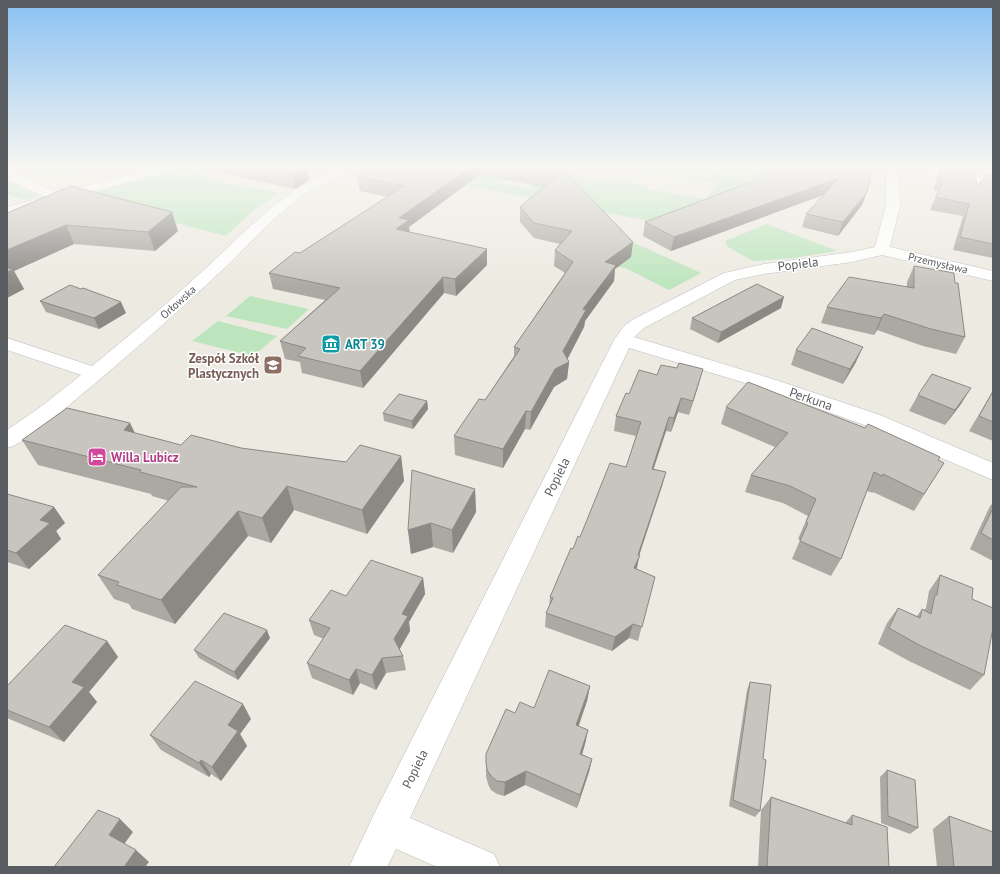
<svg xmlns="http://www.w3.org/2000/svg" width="1000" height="874" viewBox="0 0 1000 874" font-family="'PT Sans',sans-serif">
<rect width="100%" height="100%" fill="#edeae1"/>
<g fill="#bce5bd">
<polygon points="22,166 116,166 48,175"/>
<polygon points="182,166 188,166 215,181 279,193 256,208 226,236 72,196"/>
<polygon points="500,166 518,168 500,183 528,188 548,171 618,183 620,181 648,186 646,189 707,199 716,184 635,168 630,170 634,166 684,166 716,171 720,166 767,166 765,172 742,191 655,222 448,182"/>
<polygon points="7,180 39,196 24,200 7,194"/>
<polygon points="767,224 837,251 794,258 753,261 728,247 725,241"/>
<polygon points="610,232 701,273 669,290 627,269 570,251"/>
<polygon points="250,296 309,309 287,329 226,316"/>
<polygon points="218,321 277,336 253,356 192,341"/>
</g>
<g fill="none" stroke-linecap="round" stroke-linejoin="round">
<g stroke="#b6b9be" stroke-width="1">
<g id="minor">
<polygon points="159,166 179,166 177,169 7,215 7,207 45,197 7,179 7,170 59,193"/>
<path d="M340,166H356L354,169C335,177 315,186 298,199C269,221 244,250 217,275C172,317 127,357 80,396C63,410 27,443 7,448V430L39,408L81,375L7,350V338L92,366C132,334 170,301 207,267C251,226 283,190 340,166Z"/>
<polygon points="886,166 898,166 900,205 890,247 993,271 993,281 882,255 852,262 764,274 735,280 644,328 634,337 776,380 880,415 993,463 993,480 864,425 762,388 629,348 410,818 494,854 500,867 437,867 396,849 387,867 349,867 374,814 614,340 624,326 632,320 724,273 764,264 852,252 875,247 886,205"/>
<polygon points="901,166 928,166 993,180 993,188 907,170 903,169"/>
</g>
</g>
<use href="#minor" fill="#fff" fill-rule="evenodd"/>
</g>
<g fill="#aca9a3">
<polygon points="196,166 306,166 309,180 295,189 196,167"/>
<polygon points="375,166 560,166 633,242 631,257 615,269 614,281 585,321 584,327 567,359 569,362 567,379 554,387 530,430 525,429 503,468 455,455 454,436 485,400 514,356 514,347 565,273 554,266 555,250 560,244 534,238 520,222 520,207 543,187 479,175 409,227 410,232 487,249 487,265 456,296 444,293 363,388 302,373 300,362 285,359 280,341 325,300 273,289 269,273 388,197 360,191 357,176"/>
<polygon points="789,166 873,166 867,192 862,205 838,236 802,227 806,214 823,195 671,251 643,236 645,222 787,175"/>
<polygon points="941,166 970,166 968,171 977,186 990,176 993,169 993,258 953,250 963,216 930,210 938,191 934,190 937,178 942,167 941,167"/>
<polygon points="7,213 178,231 155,251 74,244 14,271 24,289 7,298"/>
<polygon points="914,266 965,337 956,354 923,346 877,330 874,335 821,323 827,307 907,287 907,282"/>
<polygon points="40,301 126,313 99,329 46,312"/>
<polygon points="781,308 718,343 690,329 692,318"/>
<polygon points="796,350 856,362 843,384 791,365"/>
<polygon points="657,375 699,383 689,415 678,412 671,432 666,431 653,469 666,472 662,486 639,555 637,569 655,577 638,641 629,638 612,651 545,627 546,613 549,606 550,597 573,549 580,537 626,467 636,436 614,431 616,416 629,394"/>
<polygon points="993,391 993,441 969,431"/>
<polygon points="918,395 961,404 945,425 909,411"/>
<polygon points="427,401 428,409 413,429 384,421 383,413"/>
<polygon points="726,407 938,460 944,463 914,511 873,492 873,493 867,491 841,559 831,576 792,559 800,540 798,539 808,516 783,503 745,492 751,475 775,447 721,424"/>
<polygon points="130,423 135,433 181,445 241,448 346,462 401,456 404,481 367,534 294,510 271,543 248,536 175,624 132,609 129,604 114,599 98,575 169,501 152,496 151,494 38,465 22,440"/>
<polygon points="475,489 476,512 453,553 433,547 411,554 408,530"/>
<polygon points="7,494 54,507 65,523 56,531 61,539 29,569 7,562"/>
<polygon points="993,503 993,561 970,549 990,506"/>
<polygon points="940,575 972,599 984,675 970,690 909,661 878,644 887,623 898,608 917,616 922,609 924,610 926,608 929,591"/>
<polygon points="423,578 425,594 409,622 410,631 399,649 403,656 406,670 386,673 376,690 360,683 353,695 312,678 307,663 324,639 314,635 309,620 346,596"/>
<polygon points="270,638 238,680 199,658 194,650"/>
<polygon points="107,641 118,657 89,692 97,702 64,742 7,718 7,686"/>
<polygon points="750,682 760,811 755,817 729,806 747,690"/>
<polygon points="590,686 587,701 578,726 588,730 585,744 582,754 592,759 589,772 577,808 525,785 504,796 497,794 491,790 488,784 486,776 486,762 515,713 534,708"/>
<polygon points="251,719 240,734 247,746 221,781 211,774 209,777 161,750 150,735"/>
<polygon points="887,770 918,828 910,834 881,823 880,777"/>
<polygon points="771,797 845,823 852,815 889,867 758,867 761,810"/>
<polygon points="949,816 993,867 937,867 933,829"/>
</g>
<g fill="#8c8985">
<polygon points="305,166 306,166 309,180 295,189 292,173"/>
<polygon points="472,166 479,166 479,175 409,227 410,236 396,229 399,218"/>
<polygon points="839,178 834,191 671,251 674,237"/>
<polygon points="867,192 862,205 838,236 843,222"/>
<polygon points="172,212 178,231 155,251 148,232"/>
<polygon points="66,225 74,244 14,271 24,289 7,298 7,250"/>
<polygon points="633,242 631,257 615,269 614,281 585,321 584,327 565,364 569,362 567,379 554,387 530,430 531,412 563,351 605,262"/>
<polygon points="487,249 487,265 456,296 455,279"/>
<polygon points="443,277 444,293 363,388 360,371"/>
<polygon points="784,297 781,308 718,343 721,332"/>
<polygon points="121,302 126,313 99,329 94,318"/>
<polygon points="884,314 877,330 874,335 881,318"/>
<polygon points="863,347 856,362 843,384 850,369"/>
<polygon points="703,369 699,383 689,415 693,401"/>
<polygon points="971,388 961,404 945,425 955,410"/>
<polygon points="681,398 678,412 671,432 674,418"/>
<polygon points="427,401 428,409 413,429 412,421"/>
<polygon points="526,411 525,429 503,468 503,449"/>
<polygon points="669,417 666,431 649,483 652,469"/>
<polygon points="130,423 142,448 124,430"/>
<polygon points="401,456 404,481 367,534 362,510"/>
<polygon points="666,472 662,486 638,559 640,555 636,570 634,568 638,555"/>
<polygon points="287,486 294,510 271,543 262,518"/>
<polygon points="475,489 476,512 453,553 452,530"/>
<polygon points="54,507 65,523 56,531 61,539 29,569 16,553 40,520"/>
<polygon points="238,511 248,536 175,624 161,600"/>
<polygon points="431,523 433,547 411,554 408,530"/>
<polygon points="423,578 425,594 409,622 410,631 397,654 394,639 402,614"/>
<polygon points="633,624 629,638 612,651 615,637"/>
<polygon points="267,630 270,638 238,680 234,672"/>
<polygon points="107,641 118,657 89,692 97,702 64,742 49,727 72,682"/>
<polygon points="382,658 386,673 376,690 372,675"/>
<polygon points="356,669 360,683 353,695 349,680"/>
<polygon points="590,686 587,701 574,740 576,725"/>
<polygon points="243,704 251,719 240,734 247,746 221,781 212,767 228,725"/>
<polygon points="588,730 585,744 578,768 580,754"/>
<polygon points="592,759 589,772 577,808 580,795"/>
<polygon points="201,760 211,774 209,777 199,763"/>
<polygon points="526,771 525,785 504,796 505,782"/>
<polygon points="120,819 133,832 122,847 109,835"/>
<polygon points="136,850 149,862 145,867 124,867"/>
</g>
<g fill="#c8c4be" stroke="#8c8985">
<polygon points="257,166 305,166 292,173"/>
<polygon points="375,166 472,166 399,218 409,220 396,229 487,249 455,279 443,277 360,371 298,356 306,348 280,341 340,288 269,273 295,252 300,253 404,186 357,176"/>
<polygon points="503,166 560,166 633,242 605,262 616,265 583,309 586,310 563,351 569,362 555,369 531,412 526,411 503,449 454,436 479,399 485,400 520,349 514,347 573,262 555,250 572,231 534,223 520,207 557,176"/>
<polygon points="790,166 873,166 871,175 867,192 843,222 806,214 839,178 674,237 645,222 751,182 766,170 788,175"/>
<polygon points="942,166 975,173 977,186 987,175 993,176 993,244 960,237 969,204 936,197 944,179 939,178"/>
<polygon points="71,186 172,212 148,232 66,225 7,250 7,213"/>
<polygon points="914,266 954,273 955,283 958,283 965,337 931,329 884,314 881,318 827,307 849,277 914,288"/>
<polygon points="7,268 13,269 7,272"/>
<polygon points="757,284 784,297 721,332 692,318"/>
<polygon points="70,285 81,289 83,288 121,302 94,318 40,301"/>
<polygon points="812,328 863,347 850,369 796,350"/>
<polygon points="679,363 703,369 693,401 681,398 674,418 669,417 652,469 666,472 638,555 640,555 634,568 655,577 642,627 633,624 615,637 546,613 553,598 550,597 571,548 573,549 578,536 580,537 610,463 626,467 641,422 616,416 626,393 629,394 639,370 657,375 661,365 677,368"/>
<polygon points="932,374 971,388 955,410 918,395"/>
<polygon points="748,382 865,428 868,424 940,457 938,460 944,463 924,494 883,474 882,476 874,472 841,559 800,541 808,523 806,522 816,499 790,486 751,475 788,433 726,407"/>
<polygon points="993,391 993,422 979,416"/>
<polygon points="399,394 427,401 412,421 383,413"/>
<polygon points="67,408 130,423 124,430 181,445 191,435 241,448 346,462 360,445 401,456 362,510 287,486 262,518 238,511 161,600 117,585 119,582 98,575 181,487 197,487 140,472 141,470 22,440"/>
<polygon points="412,470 475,489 452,530 431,523 408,530"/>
<polygon points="7,494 54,507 40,520 50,523 16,553 7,550"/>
<polygon points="993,508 993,540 981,533"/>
<polygon points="371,560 423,578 402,614 408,616 394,639 403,656 382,658 372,675 356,669 349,680 307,663 330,628 309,620 331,590 346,596"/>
<polygon points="940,575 973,588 972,599 993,608 993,628 984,675 921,646 889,628 898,608 920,618 922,609 931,614 935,595 937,595"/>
<polygon points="224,613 267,630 234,672 194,650"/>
<polygon points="65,625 107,641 72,682 84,687 49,727 7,710 7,686"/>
<polygon points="549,670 590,686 576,725 588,730 580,754 592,759 580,795 526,771 505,782 497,781 491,776 487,770 486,762 486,754 506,709 515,713 520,702 534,708"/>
<polygon points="195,681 243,704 228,725 238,731 212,767 201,760 199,763 150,735"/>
<polygon points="750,682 771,685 763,759 766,760 760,811 733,800"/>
<polygon points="887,770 915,780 918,828 888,816"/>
<polygon points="771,797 852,825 852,815 887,827 889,867 767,867"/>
<polygon points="98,810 120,819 109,835 136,850 124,867 54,867"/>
<polygon points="949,816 993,832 993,867 954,867"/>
</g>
<linearGradient id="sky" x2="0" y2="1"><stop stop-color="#8ac1f1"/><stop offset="0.58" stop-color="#f7f6f2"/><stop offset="1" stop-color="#f7f6f2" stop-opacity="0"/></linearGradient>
<rect width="1000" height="288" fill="url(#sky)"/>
<defs>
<g id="museum-square" transform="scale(1)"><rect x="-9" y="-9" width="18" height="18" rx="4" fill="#0f9aa8" stroke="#fff"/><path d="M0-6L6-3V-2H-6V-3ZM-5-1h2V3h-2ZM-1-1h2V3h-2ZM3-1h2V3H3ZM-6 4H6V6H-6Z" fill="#fff"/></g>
<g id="school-square" transform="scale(1)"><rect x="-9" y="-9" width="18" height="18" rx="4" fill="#8d6e63" stroke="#fff"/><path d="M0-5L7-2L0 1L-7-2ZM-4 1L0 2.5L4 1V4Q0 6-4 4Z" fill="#fff"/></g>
<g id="hotel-square" transform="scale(1)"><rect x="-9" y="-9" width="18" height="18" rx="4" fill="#d1479c" stroke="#fff"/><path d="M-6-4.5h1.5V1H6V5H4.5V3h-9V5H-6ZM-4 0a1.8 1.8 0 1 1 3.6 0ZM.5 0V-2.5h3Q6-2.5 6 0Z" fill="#fff"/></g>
</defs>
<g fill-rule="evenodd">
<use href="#museum-square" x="331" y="344"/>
<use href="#school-square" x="273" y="365"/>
<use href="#hotel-square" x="97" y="457"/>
</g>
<g text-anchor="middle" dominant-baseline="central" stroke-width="3" stroke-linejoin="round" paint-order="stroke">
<g font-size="11" fill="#595d62" stroke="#fff">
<text transform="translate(938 263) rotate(13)">Przemysława</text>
<text transform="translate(178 302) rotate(-42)">Orłowska</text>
</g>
<g font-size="13" fill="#595d62" stroke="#fff">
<text transform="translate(798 264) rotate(-7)">Popiela</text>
<text transform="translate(811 399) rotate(19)">Perkuna</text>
<text transform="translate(557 477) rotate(-64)">Popiela</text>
<text transform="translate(415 769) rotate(-64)">Popiela</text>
</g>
<g font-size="13" font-weight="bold" fill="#0d838f" stroke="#fff" text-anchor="start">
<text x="345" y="344">ART 39</text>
</g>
<g font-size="13" font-weight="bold" fill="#785e54" stroke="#fff" text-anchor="end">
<text x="259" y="358">Zespół Szkół<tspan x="259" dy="15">Plastycznych</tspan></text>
</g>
<g font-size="13" font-weight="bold" fill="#b23c85" stroke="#fff" text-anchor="start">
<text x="111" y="457">Willa Lubicz</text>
</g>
</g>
<rect width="1000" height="874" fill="none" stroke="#595d62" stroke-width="16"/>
</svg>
